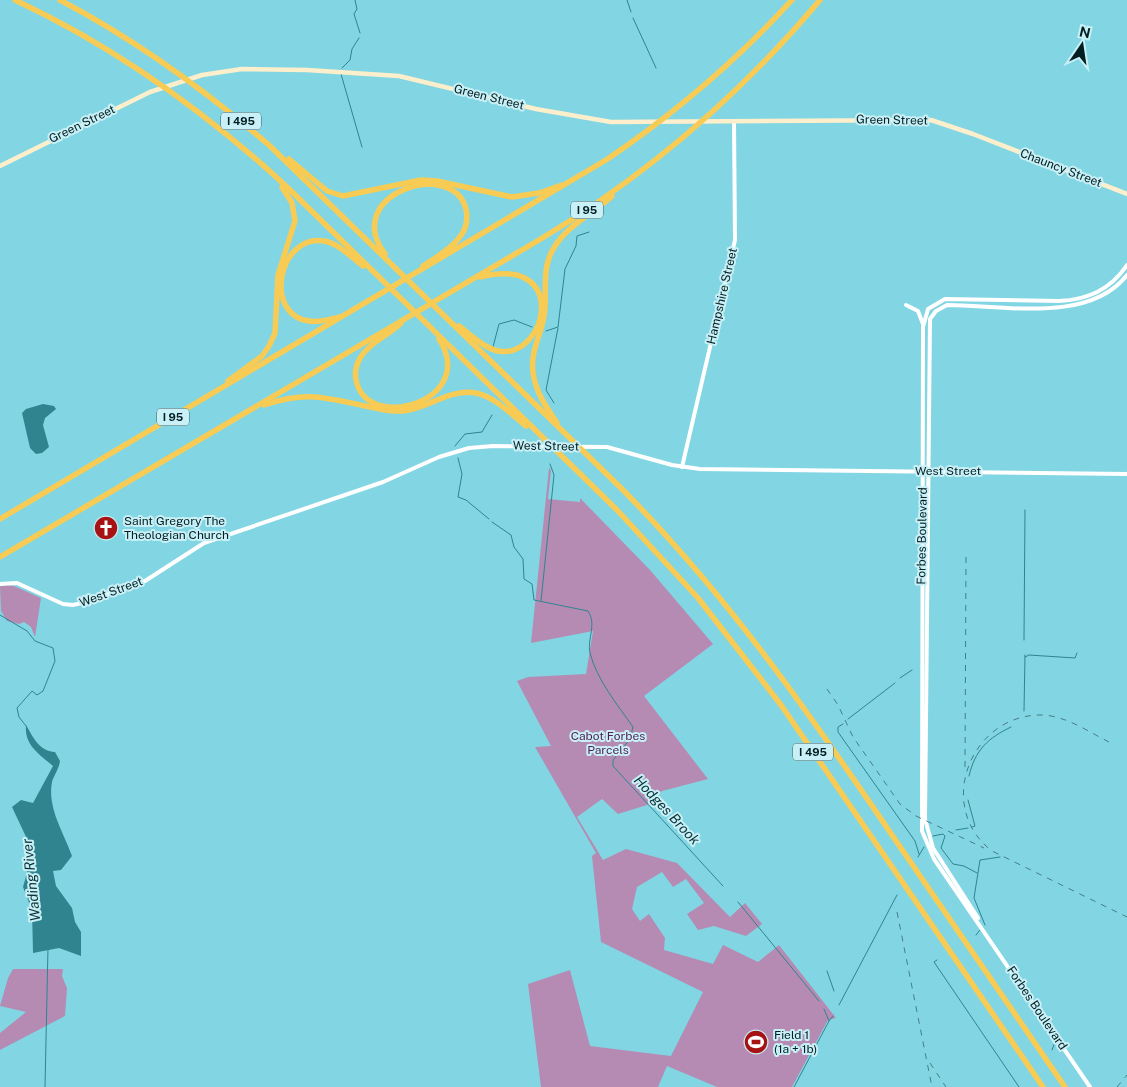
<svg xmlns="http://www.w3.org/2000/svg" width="1127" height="1087" viewBox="0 0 1127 1087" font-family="'Public Sans',sans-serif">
<rect width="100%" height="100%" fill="#82d6e3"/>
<g fill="#b58bb3">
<polygon points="549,468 551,470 548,499 580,502 580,498 650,570 713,644 644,696 708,779 662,791 647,805 618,814 602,799 577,817 603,860 626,849 677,863 730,917 745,903 762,924 746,936 714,926 698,930 687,914 704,903 686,879 673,887 662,872 637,887 632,909 640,921 649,914 665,938 664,950 713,964 723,945 758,962 779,945 836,1018 828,1020 792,1087 717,1087 667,1066 658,1087 541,1087 528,984 570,970 590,1046 671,1056 703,992 601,942 592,856 596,853 535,747 551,746 517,681 528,677 586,674 593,631 531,643"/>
<polygon points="7,585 14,586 41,598 35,637 31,627 24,622 19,624 7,621 1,611 0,586"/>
<polygon points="13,969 63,969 62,976 67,988 65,1016 0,1050 0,1033 26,1012 0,1006 8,978"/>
</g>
<g fill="#308490">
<polygon points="43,404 54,406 56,409 45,418 43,425 49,447 42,453 36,454 30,448 22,413 26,409"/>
<path d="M26,725C33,737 39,751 55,752L60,761C59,769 54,775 52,782C47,808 64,833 72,856L61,870L53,871L56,886L72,908L75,922L81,932V956L59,948L33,953L32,910L23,887L27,873V839L12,807L21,800L33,803L53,766C39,754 24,745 26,725Z"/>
</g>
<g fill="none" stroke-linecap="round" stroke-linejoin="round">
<g stroke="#308490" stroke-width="1">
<polyline points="355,0 357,9 354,14 360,33"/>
<polyline points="627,0 631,12"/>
<polyline points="633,18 656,68"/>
<polyline points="342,68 350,60 352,49 359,38"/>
<polyline points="341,74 362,147"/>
<polyline points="546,331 558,327 565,269 576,246 577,236 589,232"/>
<polyline points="493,347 499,324 514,320 532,327"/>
<polyline points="554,403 546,390 558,328"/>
<polyline points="455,446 465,434 482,432 492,415"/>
<polyline points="458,458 462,474 458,497 466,500 489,519"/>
<path d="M492,522L511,535L514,547L523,559L524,579L532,584L534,600L588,611C597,625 587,638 590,653C597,680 617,704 633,727L630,739L613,760V766L723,886"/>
<polyline points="541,601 554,475 550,464"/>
<polyline points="0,615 27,631 35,641 53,648 55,661 43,691 37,695 32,691 17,708 19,717 26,726"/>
<polyline points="1024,640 1025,510"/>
<polyline points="1025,657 1029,655 1075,658 1077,653"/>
<polyline points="900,678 912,670"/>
<polyline points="1024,711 1025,655"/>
<polyline points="848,719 895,683"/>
<polyline points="843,724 838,727 838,732 915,841 919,854"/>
<path d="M969,776C975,750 988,738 1011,727"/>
<polyline points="968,800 975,826 972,827"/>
<polyline points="956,830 968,828"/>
<polyline points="933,836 943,834 945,836 941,848 953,864 964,866 977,873"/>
<polyline points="918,857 924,847"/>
<polyline points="738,902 819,1001"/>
<polyline points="985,925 974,898 980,860 1000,857"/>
<polyline points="976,935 980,930"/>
<polyline points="937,960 934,962 1019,1087"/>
<polyline points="827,971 834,991"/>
<polyline points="839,1005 897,895"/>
<polyline points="829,1021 833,1016"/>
<polyline points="1052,1050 1055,1042"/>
<polyline points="45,1087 48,948"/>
<polyline points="794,1087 829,1021 824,1009"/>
</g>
<g stroke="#fff" stroke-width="4">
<polyline points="906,305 918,311 923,324"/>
<polyline points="682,467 735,240 734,122"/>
<polyline points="0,584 17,583 63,604 73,605 86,602 145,581 204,543 383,482 439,457 469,448 493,446 607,447 672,465 700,469 1127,474"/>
<path d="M978,918L933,848L925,819L930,319L936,311L947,305C1003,305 1089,324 1127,275"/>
<path d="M1090,1087L934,859L922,831L923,327L928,309L945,299L1059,301C1087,300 1111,289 1127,265"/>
</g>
<polyline stroke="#fdefcc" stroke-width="4.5" points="0,166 150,92 202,75 242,69 307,70 399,76 536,109 611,122 931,120 973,134 1127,194"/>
<g stroke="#f8cb54" stroke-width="5.5">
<path d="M15,0C115,47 206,112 287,187L617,510L698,598L781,705L1043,1087"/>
<path d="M60,0C136,40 205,90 270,146L621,488C728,596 809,713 894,838C951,921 1008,1004 1065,1087"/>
<polyline points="289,159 327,191 343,196 421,180 437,181 512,197 539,193 562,185"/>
<path d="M385,254C340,195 452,157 466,209C468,219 466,230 459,238C450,250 435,258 423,266"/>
<path d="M340,317C330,319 320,323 309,321C263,315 278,234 324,241C338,243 351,257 363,266"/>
<path d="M401,323C389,335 369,343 360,358C356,365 354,375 357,384C372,432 478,400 439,339"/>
<path d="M459,326C471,335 484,348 498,351C547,360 571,254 480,277"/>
<polyline points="228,381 262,356 269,346 275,333 278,275 295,221 292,203 282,187"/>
<path d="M264,405C306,391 323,397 365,406C377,408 390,412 402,411C428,409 449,388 476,393C495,397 511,414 526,426"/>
<path d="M557,423C546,407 535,391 533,372C530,352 541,335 544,316C548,292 540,268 555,246C568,225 594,213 612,196"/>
<path d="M0,519L606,160C674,114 736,61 792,0"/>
<path d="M0,557L539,240C646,176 740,95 820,0"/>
</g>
<g stroke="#457e87" stroke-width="1" stroke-dasharray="6 6" stroke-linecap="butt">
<polyline points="827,689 838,705 853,737 900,804 916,816 984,848"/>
<path d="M1109,742C1089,732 1066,716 1043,715C971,713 934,807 992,851L1127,917"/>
<polyline points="965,767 966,556"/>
<polyline points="897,912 932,1087"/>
<polyline points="930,1063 946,1087"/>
<polyline points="1117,1087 1127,1075"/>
</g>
</g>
<defs>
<g id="church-disc" transform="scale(1.25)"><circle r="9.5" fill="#a71314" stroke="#c8f0f6"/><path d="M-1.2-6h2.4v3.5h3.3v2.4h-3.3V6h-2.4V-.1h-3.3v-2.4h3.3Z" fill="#fff"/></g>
<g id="stadium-disc" transform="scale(1.25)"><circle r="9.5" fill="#a71314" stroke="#c8f0f6"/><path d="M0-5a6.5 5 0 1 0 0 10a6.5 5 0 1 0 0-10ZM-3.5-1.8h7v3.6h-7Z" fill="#fff"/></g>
</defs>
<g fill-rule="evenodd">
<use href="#church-disc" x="106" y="528"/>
<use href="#stadium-disc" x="756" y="1042"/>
</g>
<g text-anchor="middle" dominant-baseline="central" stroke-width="4" stroke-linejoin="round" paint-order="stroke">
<g fill="#c8f0f6" stroke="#3e5d62" stroke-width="1">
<rect x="221" y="112.5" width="40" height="17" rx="4"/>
<rect x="571" y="201.5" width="32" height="17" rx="4"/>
<rect x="157" y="408.5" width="32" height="17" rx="4"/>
<rect x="793" y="743.5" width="40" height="17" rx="4"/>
</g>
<g font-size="11" font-weight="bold" fill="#031e22">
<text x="241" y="121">I 495</text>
<text x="587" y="210">I 95</text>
<text x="173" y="417">I 95</text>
<text x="813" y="752">I 495</text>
</g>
<g font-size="12" fill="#031e22" stroke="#c8f0f6">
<text transform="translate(489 97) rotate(14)">Green Street</text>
<text transform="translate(892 120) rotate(1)">Green Street</text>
<text transform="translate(82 124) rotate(-26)">Green Street</text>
<text transform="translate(1061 168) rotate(21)">Chauncy Street</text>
<text transform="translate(722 296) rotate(-77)">Hampshire Street</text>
<text transform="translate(546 446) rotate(1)">West Street</text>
<text x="948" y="471">West Street</text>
<text transform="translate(922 536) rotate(-89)">Forbes Boulevard</text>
<text transform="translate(111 592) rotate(-20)">West Street</text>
<text transform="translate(1037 1008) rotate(56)">Forbes Boulevard</text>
</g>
<g font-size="12" fill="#031e22" stroke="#c8f0f6" text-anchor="start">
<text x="124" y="521">Saint Gregory The<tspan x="124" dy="14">Theologian Church</tspan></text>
<text x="774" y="1035">Field 1<tspan x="774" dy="14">(1a + 1b)</tspan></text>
</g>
<g font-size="12" fill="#531c53" stroke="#c8f0f6">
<text x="608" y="736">Cabot Forbes<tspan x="608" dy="14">Parcels</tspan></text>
</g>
<g font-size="14" font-style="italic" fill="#093237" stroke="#c8f0f6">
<text transform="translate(667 810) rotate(47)">Hodges Brook</text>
<text transform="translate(31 880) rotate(-96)">Wading River</text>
</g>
</g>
<g transform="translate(1082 45) rotate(13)" stroke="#c8f0f6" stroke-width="4" paint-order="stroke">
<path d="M0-4L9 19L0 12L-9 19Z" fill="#031e22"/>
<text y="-8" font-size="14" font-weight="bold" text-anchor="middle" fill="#031e22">N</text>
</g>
</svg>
